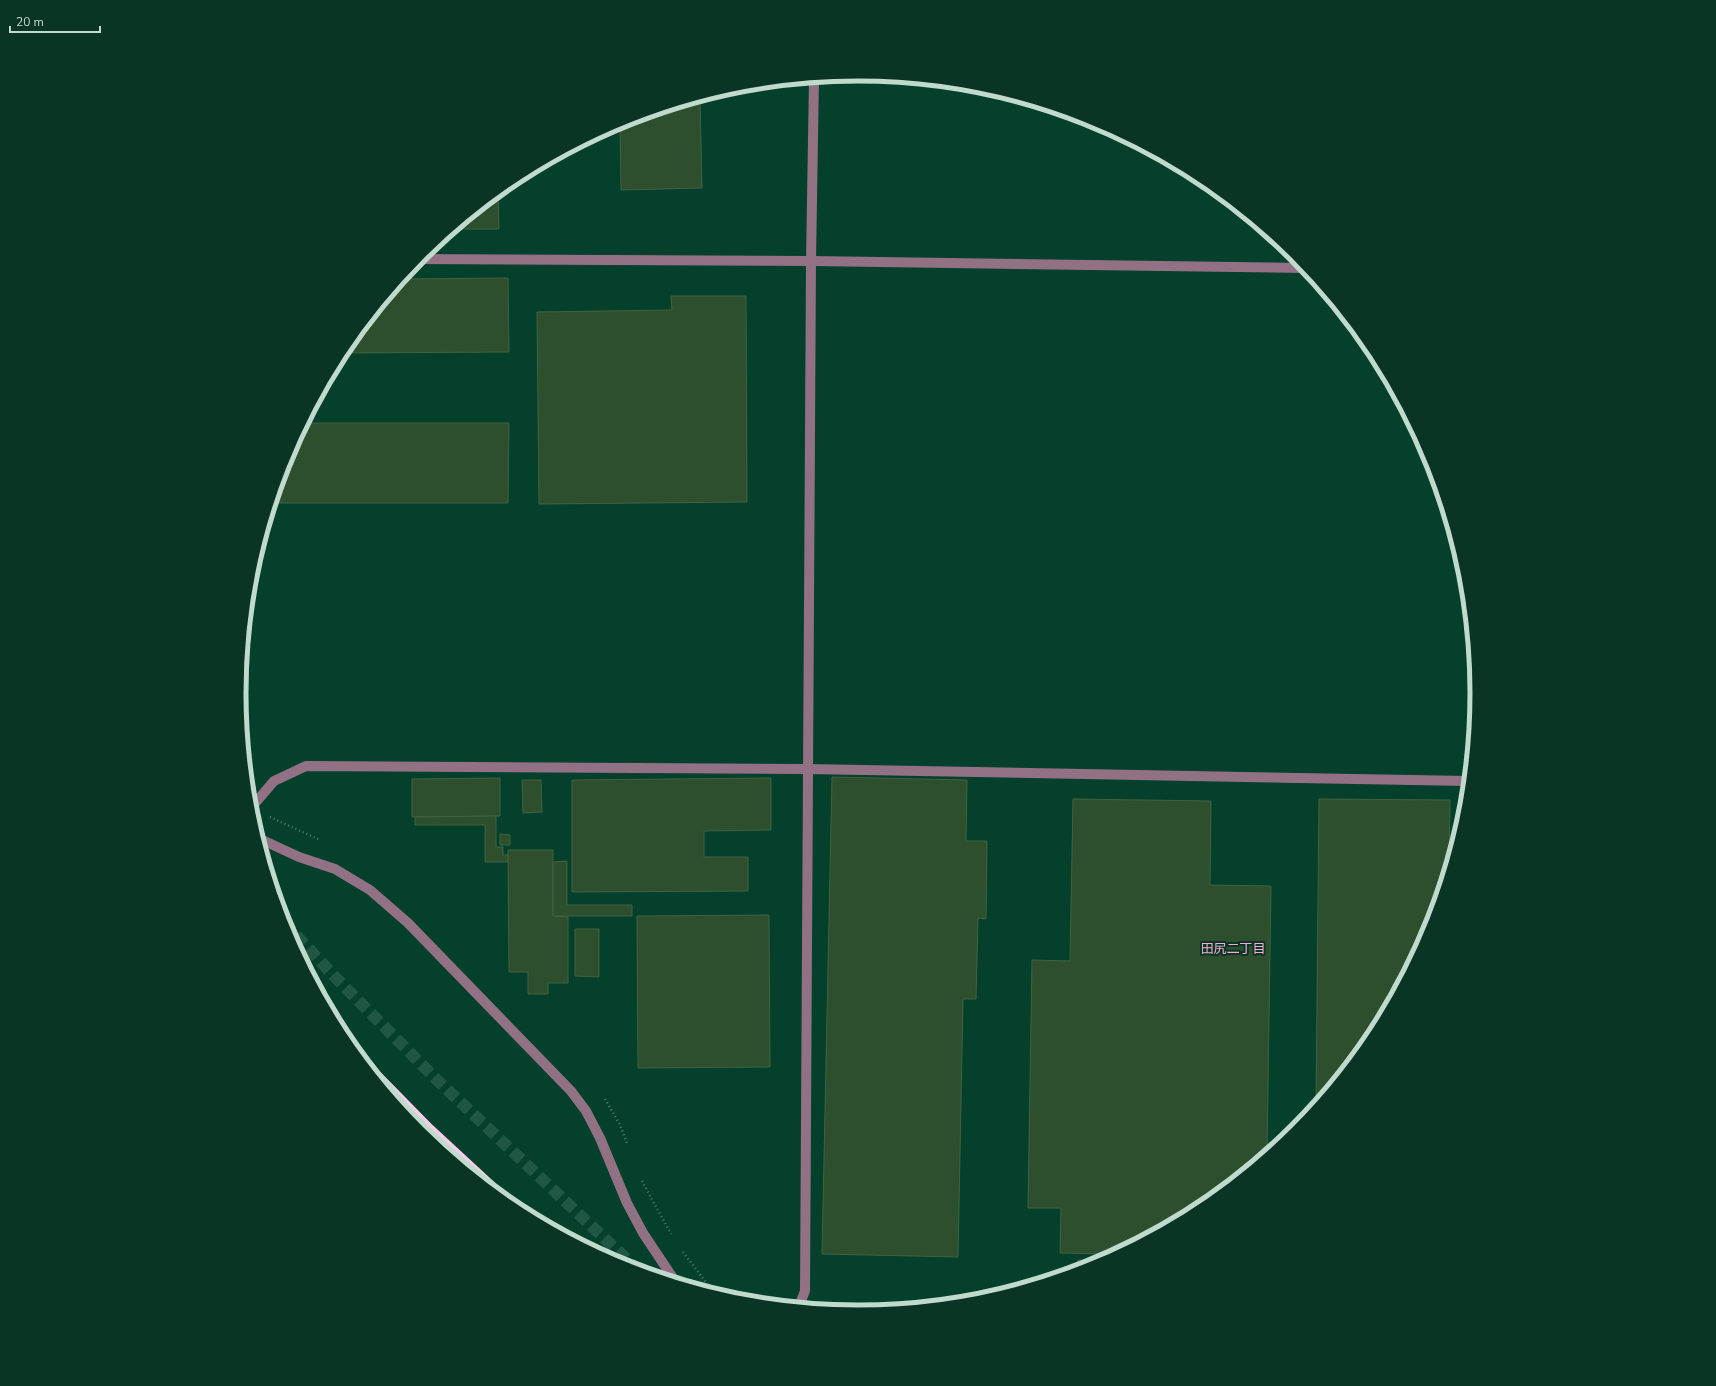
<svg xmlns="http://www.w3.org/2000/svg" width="1716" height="1386" viewBox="0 0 1716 1386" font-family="'Nunito Sans','Noto Sans JP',sans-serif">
<rect width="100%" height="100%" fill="#04402c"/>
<g fill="#2e4f2d" stroke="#416340">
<polygon points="700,97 702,188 621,190 620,122"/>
<polygon points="498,191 499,229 456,229 456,226"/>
<polygon points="508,278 509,352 341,353 401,279"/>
<polygon points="671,296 746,296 747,502 539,504 537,312 672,310"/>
<polygon points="304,423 509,423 508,503 272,503 286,456"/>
<polygon points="832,777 967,780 966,841 987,841 986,919 978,918 976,999 963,999 958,1257 822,1254"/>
<polygon points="500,778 500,816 412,817 412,779"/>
<polygon points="771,778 771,830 704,831 704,857 748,857 748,891 572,892 572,780"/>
<polygon points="522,780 541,780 542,812 523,813"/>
<polygon points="1073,799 1211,801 1210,885 1271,886 1267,1154 1202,1208 1115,1254 1060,1253 1061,1208 1028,1208 1032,960 1070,961"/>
<polygon points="1319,799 1450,800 1449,867 1430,930 1373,1037 1316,1106"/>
<polygon points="496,816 496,847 503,847 503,855 509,855 508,862 485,862 485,825 415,825 415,817"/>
<polygon points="500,834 510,835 510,845 500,845"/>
<polygon points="508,850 553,850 553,916 568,917 568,983 548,983 548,994 528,994 528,972 509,972"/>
<polygon points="567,861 567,905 632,905 632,916 553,916 553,862"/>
<polygon points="769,915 770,1067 638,1068 637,916"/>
<polygon points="575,929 599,929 599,977 575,976"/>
<polygon points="1078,1260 1104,1260 1078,1270"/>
<polygon points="1036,1279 1049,1279 1036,1283"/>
</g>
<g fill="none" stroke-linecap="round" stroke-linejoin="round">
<polyline stroke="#205744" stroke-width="12" stroke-dasharray="12 6" stroke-linecap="butt" points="284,922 334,976 436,1079 638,1270"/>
<g stroke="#4f7e6c" stroke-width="2.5" stroke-dasharray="1 3" stroke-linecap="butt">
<polyline points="270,817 320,840"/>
<polyline points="605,1099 620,1125 627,1143"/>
<polyline points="642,1181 671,1234"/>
<polyline points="683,1252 714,1293"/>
</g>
<g stroke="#917183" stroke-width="10">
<polyline points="417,259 811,261 1306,268"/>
<polyline points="250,809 274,781 306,766 807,769 1468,781"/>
<polyline points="258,838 299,857 335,869 370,890 408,923 571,1091 586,1111 600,1138 627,1203 643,1233 675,1281"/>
<polyline points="799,1306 805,1291 811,261 814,78"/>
</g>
<polyline stroke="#fccde7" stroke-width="12" points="371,1071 428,1129 507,1202"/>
</g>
<g text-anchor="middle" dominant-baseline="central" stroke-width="4" stroke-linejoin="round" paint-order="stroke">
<g font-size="13" fill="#f5acd6" stroke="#0a3424">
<text x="1233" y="949">田尻二丁目</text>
</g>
</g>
<path d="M0 0H1716V1386H0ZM246 693a612 612 0 1 1 1224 0a612 612 0 1 1-1224 0Z" fill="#0a3424" fill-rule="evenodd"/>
<path fill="none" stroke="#c0dbcd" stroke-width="5" d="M246 693a612 612 0 1 1 1224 0a612 612 0 1 1-1224 0Z"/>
<path d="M10 26v6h90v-6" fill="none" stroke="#c0dbcd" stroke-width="2"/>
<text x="16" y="26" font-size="12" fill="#c0dbcd" stroke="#0a3424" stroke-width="3" paint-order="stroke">20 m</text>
</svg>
